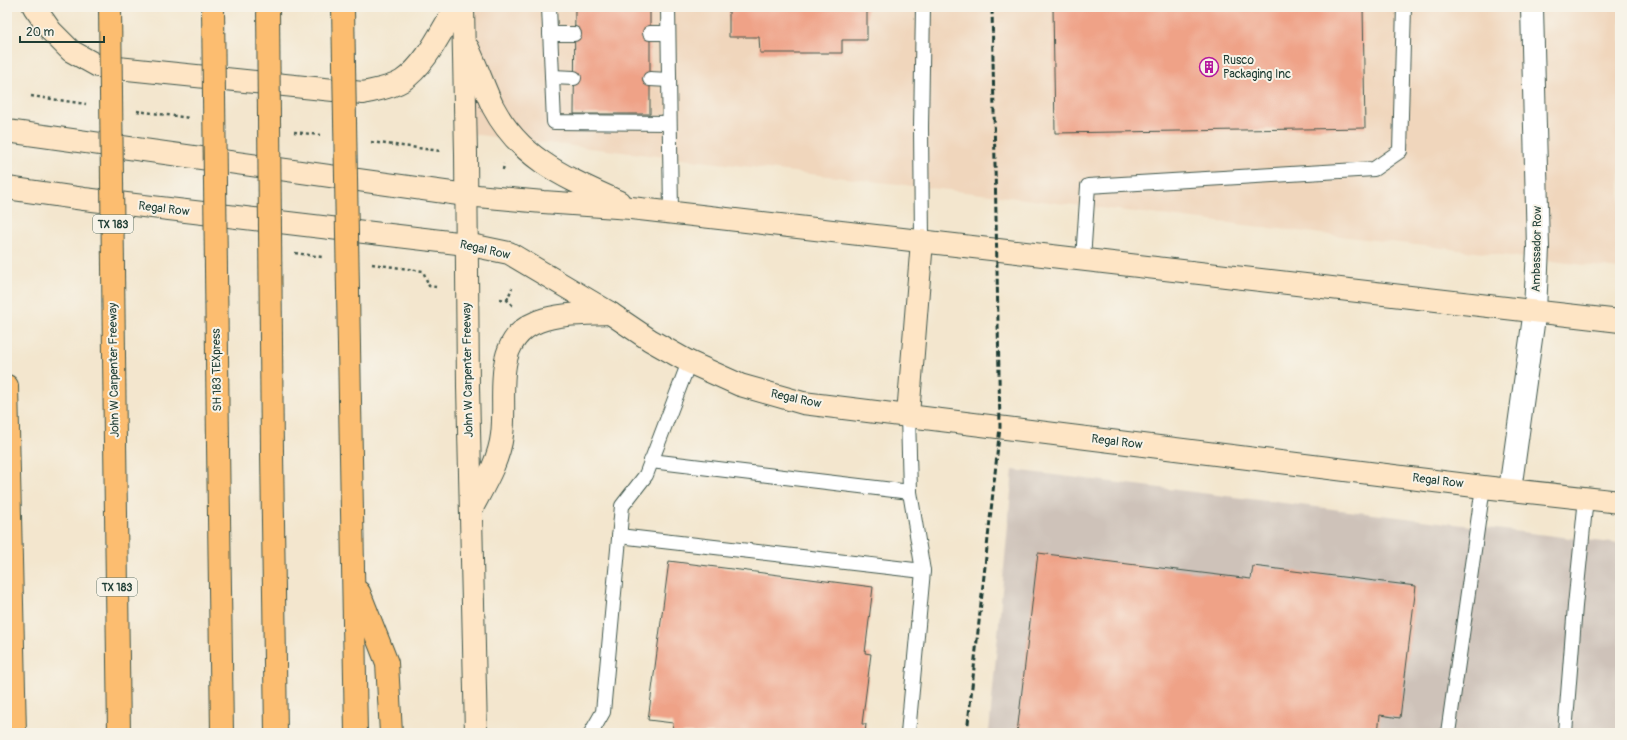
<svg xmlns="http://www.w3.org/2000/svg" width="1627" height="740" viewBox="0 0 1627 740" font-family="Pangolin,sans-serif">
<rect width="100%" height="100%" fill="#f7f3e8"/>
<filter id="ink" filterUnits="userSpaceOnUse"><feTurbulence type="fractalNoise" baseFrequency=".025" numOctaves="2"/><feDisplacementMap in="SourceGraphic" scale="8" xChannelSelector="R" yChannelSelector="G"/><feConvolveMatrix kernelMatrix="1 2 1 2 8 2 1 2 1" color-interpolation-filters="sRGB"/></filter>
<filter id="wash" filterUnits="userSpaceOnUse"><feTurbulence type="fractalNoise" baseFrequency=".012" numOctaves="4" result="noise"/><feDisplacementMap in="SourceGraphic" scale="16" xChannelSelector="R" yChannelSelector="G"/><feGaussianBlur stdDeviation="0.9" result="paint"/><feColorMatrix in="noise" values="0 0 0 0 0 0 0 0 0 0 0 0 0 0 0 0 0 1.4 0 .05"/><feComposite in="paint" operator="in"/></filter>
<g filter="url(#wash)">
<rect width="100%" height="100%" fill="#f3e6ce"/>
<polygon fill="#f0d6bc" points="469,7 1620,7 1620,269 470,134"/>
<polygon fill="#cec2b9" points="1013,470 1620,544 1620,733 989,733"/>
<g id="blocks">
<g fill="#efa287">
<polygon points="575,7 650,7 650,114 574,114"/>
<polygon points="729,7 867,7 867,40 842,40 842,53 760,53 759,37 729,37"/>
<polygon points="1053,7 1363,7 1365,128 1055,133"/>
<polygon points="1038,553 1251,579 1253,566 1416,586 1400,718 1380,715 1378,733 1017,733"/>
<polygon points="669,561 873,587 865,653 871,654 862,724 866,724 865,733 672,733 673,723 648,720"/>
</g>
</g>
</g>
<g filter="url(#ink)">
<use href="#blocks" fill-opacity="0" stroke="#3f564b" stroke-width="1"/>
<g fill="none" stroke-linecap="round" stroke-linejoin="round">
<g stroke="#3f564b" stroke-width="16">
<g id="service">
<polyline points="549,7 554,122 669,123"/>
<polyline points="668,7 671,212"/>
<polyline points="650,33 668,33"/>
<polyline points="550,34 574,34"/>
<polyline points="552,77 574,78"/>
<polyline points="650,79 669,80"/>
<polyline points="922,241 921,127 923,7"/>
<polyline points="1083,259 1088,186 1374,169 1400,151 1404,7"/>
<polyline points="908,415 910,492 923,571 908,733"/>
<polyline points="651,461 910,492"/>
<polyline points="619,536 923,571"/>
<polyline points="591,733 603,712 622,506 646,475 689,362"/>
<polyline points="1448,733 1483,487"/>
<polyline points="1565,733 1575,606 1586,498"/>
</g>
</g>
<g stroke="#3f564b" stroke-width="24">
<polyline id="minor" points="1510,490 1535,310 1538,248 1532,7"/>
</g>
<g stroke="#3f564b" stroke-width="24">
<g id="secondary">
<path d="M34,7L51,31L71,51L98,66L363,93C375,90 391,88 402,81C426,65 441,31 456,7"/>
<polyline points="463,7 466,154 468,387 476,733"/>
<path d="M468,48C477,67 484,88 493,107C521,160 567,178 619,202"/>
<polyline points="7,131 466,195 543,202 631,208 1620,321"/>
<polyline points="7,188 84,199 466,244 509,253 610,313 650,340 689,362 740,385 803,403 1483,487 1620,502"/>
<polyline points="908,415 922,241"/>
<path d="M472,508C484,485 499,461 502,435C505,412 501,388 505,365C513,310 568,315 610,313"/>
</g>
</g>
<g stroke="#3f564b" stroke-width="24">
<g id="motorway">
<polyline points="348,291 356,733"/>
<polyline points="7,386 15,733"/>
<polyline points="115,441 119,733"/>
<polyline points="218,445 222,733"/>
<polyline points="272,452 276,733"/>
<polyline points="359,592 387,663 391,733"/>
</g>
</g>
<g stroke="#3f564b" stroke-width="2.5" stroke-dasharray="3 3" stroke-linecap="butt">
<polyline points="31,96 86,104"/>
<polyline points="137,111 190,118"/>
<polyline points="294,132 320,135"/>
<polyline points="371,142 441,151"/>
<polyline points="503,170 504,164"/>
<polyline points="295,253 322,257"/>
<polyline points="372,264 423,271 429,286 436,287"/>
<polyline points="500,299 507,300 513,306"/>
<polyline points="507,300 512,288"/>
</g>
<use href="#service" stroke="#fff" stroke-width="14"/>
<use href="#minor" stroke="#fff" stroke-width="22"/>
<use href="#secondary" stroke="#fee5c5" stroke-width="22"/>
<use href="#motorway" stroke="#fcbd6f" stroke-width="22"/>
<polyline stroke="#1f3d34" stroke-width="3" stroke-dasharray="6 3" stroke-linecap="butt" points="967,733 1000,427 992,7"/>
<g stroke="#3f564b" stroke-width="24" stroke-linecap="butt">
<g id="motorway-bridge">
<polyline points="110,7 115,441"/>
<polyline points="213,7 218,445"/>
<polyline points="268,7 272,452"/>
<polyline points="343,7 348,291"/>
</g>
</g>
<use href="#motorway-bridge" stroke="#fcbd6f" stroke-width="22"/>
</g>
</g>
<defs>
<g id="building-ring" transform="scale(1)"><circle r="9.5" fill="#f7f3e8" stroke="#b5179e" stroke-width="1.5"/><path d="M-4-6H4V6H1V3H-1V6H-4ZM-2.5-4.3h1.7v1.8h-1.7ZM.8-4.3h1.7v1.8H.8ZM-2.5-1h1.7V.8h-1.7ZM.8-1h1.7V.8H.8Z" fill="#b5179e"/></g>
</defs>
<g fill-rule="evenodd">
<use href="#building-ring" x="1209" y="67"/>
</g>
<g text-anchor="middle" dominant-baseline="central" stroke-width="4" stroke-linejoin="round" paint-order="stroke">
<g fill="#f7f3e8" stroke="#60746a" stroke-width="1">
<rect x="93" y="215" width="40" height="18" rx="3"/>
<rect x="97" y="578" width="40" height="18" rx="3"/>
</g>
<g font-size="11" font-weight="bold" fill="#1f3d34">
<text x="113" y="224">TX 183</text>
<text x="117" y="587">TX 183</text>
</g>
<g font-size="12" fill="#1f3d34" stroke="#f7f3e8" text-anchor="start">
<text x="1223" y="60">Rusco<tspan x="1223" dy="14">Packaging Inc</tspan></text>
</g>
<g font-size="12" fill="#1f3d34" stroke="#f7f3e8">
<text transform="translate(164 209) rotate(7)">Regal Row</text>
<text transform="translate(1537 249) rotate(-89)">Ambassador Row</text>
<text transform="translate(485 250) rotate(13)">Regal Row</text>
<text transform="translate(114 370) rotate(-91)">John W Carpenter Freeway</text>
<text transform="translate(217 370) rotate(-91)">SH 183 TEXpress</text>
<text transform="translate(468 370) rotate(-91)">John W Carpenter Freeway</text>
<text transform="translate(796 399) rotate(12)">Regal Row</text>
<text transform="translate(1117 442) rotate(7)">Regal Row</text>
<text transform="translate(1438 481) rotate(7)">Regal Row</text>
</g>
</g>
<rect width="1627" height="740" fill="none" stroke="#f7f3e8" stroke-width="24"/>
<path d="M20 36v6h84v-6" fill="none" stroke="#1f3d34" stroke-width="2"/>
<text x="26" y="36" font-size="12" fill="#1f3d34" stroke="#f7f3e8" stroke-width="3" paint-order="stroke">20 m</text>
</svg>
